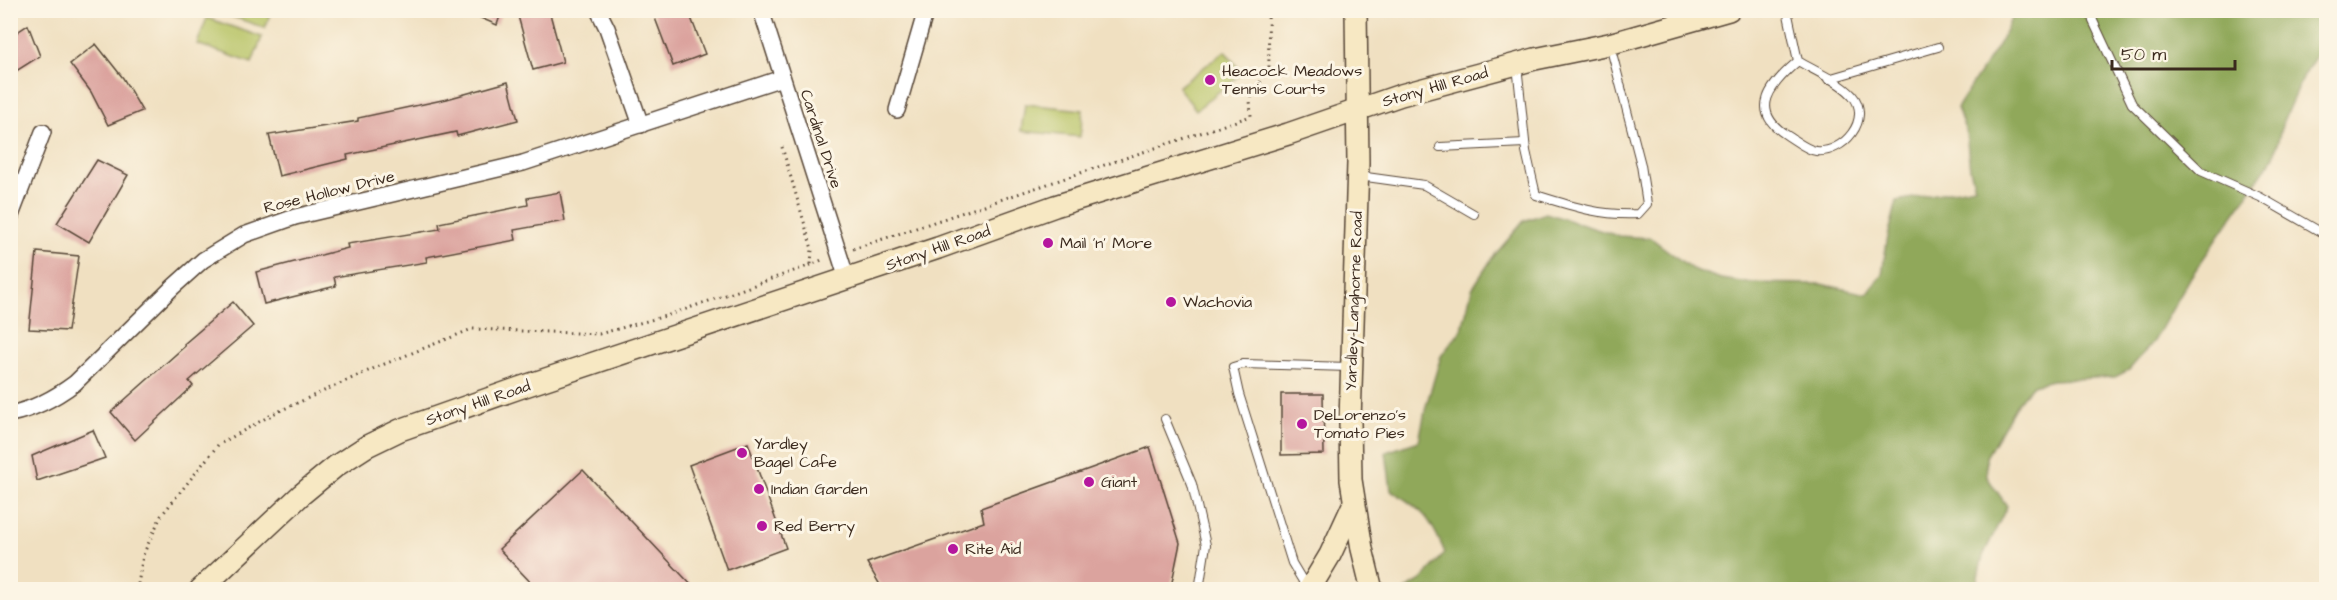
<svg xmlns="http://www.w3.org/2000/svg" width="2337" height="600" viewBox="0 0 2337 600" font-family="'Architects Daughter',sans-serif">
<rect width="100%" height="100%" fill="#fcf5e5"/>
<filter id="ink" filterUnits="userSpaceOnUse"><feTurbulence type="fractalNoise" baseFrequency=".0167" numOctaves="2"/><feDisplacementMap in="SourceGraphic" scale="12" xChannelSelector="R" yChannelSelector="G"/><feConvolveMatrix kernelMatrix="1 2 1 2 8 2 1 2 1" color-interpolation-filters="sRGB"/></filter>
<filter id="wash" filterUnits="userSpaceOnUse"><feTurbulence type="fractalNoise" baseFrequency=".008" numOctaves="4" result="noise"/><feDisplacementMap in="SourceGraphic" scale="24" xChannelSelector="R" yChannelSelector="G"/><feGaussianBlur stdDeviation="1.35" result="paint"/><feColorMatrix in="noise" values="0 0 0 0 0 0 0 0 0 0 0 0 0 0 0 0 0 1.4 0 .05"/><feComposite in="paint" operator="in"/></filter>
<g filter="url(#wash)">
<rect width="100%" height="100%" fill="#f0e0c1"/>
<g fill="#b6c264" stroke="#787641" stroke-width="1.5">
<polygon points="216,11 271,11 265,28"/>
<polygon points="207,18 262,37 252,63 197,44"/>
<polygon points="1225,51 1242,73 1196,110 1178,87"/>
<polygon points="1025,104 1083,110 1080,137 1021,131"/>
</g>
<path fill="#90a85a" stroke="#66693c" stroke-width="1.5" d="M2015,11H2326V40L2303,76L2283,121L2274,156L2192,275L2154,341L2129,370L2115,377L2052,380L2033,385L2018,402L1986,457L1987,477L2007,506L1983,556L1975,589H1406L1421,580L1445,553C1430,517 1424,511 1391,490L1386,452L1419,441L1426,406L1441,356L1462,329L1472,289L1493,257L1524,221L1546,213L1618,236L1651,238L1692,269L1721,279L1749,283L1821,284L1867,294L1882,274L1887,241L1897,201L1975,187L1970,169L1966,132L1957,108L2000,42Z"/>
<g id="blocks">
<g fill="#dba39e">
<polygon points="462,10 502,10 497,25"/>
<polygon points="538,10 549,10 563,62 533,70 518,16"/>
<polygon points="652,10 688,10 705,54 673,66"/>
<polygon points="28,25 40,56 10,75 10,37"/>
<polygon points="96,44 123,78 142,111 108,125 91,92 70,64"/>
<polygon points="508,82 518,120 457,136 456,132 347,155 348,159 279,176 269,135 358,121 358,118 447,99"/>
<polygon points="97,160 128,175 89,242 57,223"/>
<polygon points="560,192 565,221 514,230 516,240 426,257 427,262 334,277 336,286 264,304 256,272 348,248 347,244 440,229 439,223 528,205 527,198"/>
<polygon points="37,252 79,256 68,331 29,329"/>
<polygon points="233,302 253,326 189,381 193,386 135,440 111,412 185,346 184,344"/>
<polygon points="1281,394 1323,394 1324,454 1281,455"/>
<polygon points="93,430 105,458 37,481 32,456"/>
<polygon points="748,443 786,548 727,570 689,465"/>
<polygon points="1150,447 1180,543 1171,587 1163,590 883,590 867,563 984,522 981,508"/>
<polygon points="583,470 696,590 538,590 499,549"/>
</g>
</g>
</g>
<g filter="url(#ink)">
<use href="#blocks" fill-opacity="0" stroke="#564536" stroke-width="1.5"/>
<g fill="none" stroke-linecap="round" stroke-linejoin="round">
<g stroke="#564536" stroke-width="10">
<g id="lane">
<path d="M1787,10L1798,61C1815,71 1839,81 1852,95C1873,119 1843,154 1816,151C1807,150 1796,141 1788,136C1747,111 1771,84 1798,61"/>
<polyline points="2091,10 2093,21 2132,104 2201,171 2260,197 2326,235"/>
<path d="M1517,65L1526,151L1536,195C1571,206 1601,216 1638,214L1647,204L1641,165L1610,45"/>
<polyline points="1828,79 1938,47"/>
<polyline points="1440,147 1525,143"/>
<polyline points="1359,176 1424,185 1474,214"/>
<polyline points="1165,419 1192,484 1206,545 1199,590"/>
<polyline points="1307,588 1292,563 1239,394 1233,367 1243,364 1349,367"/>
</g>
</g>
<g stroke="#564536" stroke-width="18">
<g id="street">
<polyline points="598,10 607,28 641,125"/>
<polyline points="761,10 847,279"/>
<polyline points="897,110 926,10"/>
<polyline points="10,218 43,132"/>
<path d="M10,414C35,409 55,398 75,383L173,287L203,260L244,235L295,217L523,163L782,78"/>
</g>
</g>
<g stroke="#564536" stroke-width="24">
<g id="secondary">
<polyline points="1356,10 1358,163 1350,421 1351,480 1362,549 1372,590"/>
<polyline points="200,590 302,494 336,466 367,446 400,430 519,388 938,248 1055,206 1288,134 1401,95 1535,59 1609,44 1729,10"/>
<polyline points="1309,590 1330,555 1354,503"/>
</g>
</g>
<g stroke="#564536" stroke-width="3" stroke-dasharray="1.5 4.5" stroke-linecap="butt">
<polyline points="782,147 812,249 811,265 824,259"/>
<polyline points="853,249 1251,116 1250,99 1269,68 1268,10"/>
<polyline points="137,590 143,555 161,516 218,445 275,413 377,367 472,329 599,334 669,315 811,265"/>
</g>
<use href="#lane" stroke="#fff" stroke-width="8"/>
<use href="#street" stroke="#fff" stroke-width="15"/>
<use href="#secondary" stroke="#f7e8c3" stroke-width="21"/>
</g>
</g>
<g fill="#b5179e" stroke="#fcf5e5" stroke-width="2">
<circle cx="1210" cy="80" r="6"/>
<circle cx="1048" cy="243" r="6"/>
<circle cx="1171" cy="302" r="6"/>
<circle cx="1302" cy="424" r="6"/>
<circle cx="742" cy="453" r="6"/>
<circle cx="1089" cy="482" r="6"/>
<circle cx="759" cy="489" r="6"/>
<circle cx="762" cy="526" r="6"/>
<circle cx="953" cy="549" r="6"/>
</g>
<g text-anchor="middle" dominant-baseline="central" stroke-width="6" stroke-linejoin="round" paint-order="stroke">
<g font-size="16" fill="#3b2a1e" stroke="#fcf5e5" text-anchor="start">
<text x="1222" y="71">Heacock Meadows<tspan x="1222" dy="18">Tennis Courts</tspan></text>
<text x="1060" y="243">Mail 'n' More</text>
<text x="1183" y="302">Wachovia</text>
<text x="1314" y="415">DeLorenzo's<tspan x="1314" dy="18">Tomato Pies</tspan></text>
<text x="754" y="444">Yardley<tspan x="754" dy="18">Bagel Cafe</tspan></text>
<text x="1101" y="482">Giant</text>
<text x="771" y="489">Indian Garden</text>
<text x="774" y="526">Red Berry</text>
<text x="965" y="549">Rite Aid</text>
</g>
<g font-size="16" fill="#3b2a1e" stroke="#fcf5e5">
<text transform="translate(1435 87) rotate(-16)">Stony Hill Road</text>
<text transform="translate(821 139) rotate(72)">Cardinal Drive</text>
<text transform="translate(329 192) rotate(-14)">Rose Hollow Drive</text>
<text transform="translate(938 248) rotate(-19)">Stony Hill Road</text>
<text transform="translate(1354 301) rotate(-88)">Yardley-Langhorne Road</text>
<text transform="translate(478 403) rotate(-19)">Stony Hill Road</text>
</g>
</g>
<rect width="2337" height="600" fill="none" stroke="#fcf5e5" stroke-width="36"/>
<path d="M2112 60v9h123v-9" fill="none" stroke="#3b2a1e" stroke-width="3"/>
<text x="2121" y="60" font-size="18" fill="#3b2a1e" stroke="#fcf5e5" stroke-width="4.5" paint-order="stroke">50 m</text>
</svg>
